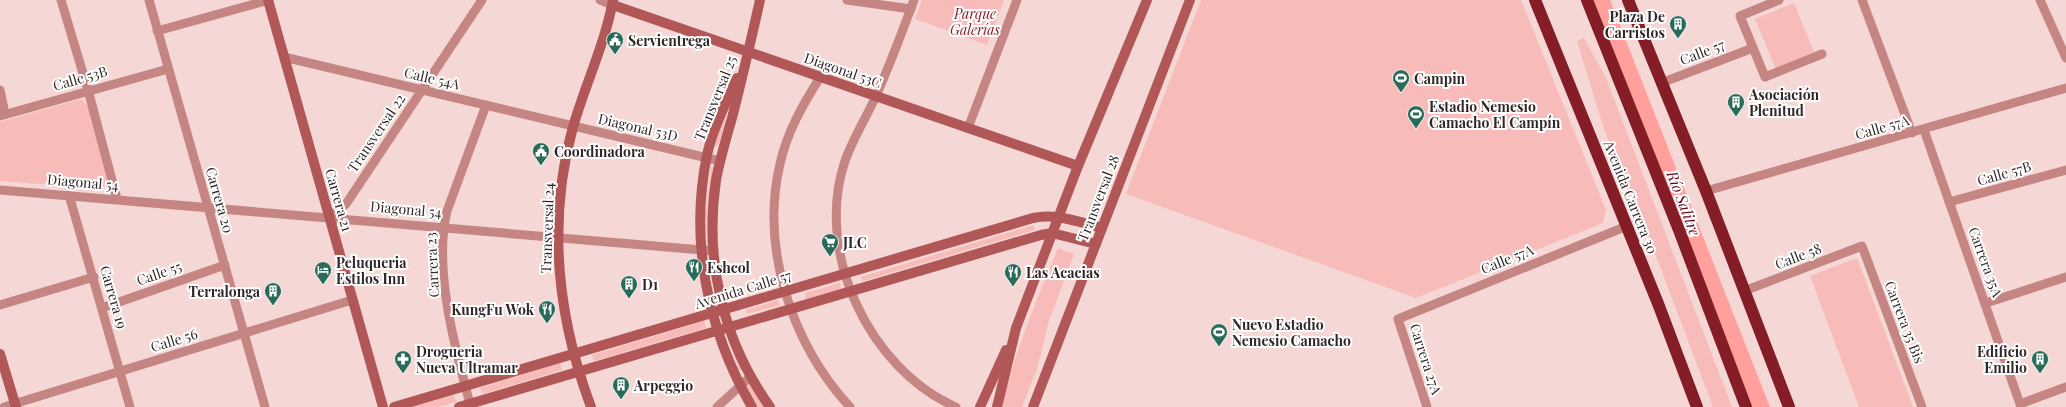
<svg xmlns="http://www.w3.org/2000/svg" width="2066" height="407" viewBox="0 0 2066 407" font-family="'Playfair Display',serif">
<rect width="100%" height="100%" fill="#f5d7d5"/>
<g fill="#f7bcb9">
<polygon points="922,0 1004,0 987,45 915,19"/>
<polygon points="1201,0 1521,0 1606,210 1603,223 1416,298 1126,194"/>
<polygon points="1794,3 1814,52 1776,69 1755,19"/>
<polygon points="1584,38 1606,78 1732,407 1713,407 1647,232 1604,129 1577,41"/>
<polygon points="741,80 727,113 719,144 716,146 715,144 724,113"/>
<polygon points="81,99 90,108 110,178 109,185 103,189 0,181 0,122"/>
<polygon points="711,166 713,167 708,246 707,245 706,212"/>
<polygon points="1034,225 1035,230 863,281 861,277"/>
<path d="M1058,248L1074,254L1049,321L1037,369L1022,407H1001C1015,352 1036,301 1058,248Z"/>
<polygon points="1857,258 1913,407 1859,407 1810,276"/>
<polygon points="840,283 841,289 806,299 805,293"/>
<polygon points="778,300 780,305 747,314 746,310"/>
<polygon points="704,321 706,328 594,361 592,355"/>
<polygon points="728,339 729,339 743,370 739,370"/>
<polygon points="560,363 562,370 483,394 480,388"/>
<polygon points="749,385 752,385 766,407 758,407 746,389"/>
<polygon points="454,395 456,402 438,407 412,407"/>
</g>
<polygon fill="#ffa09d" points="1589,0 1610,0 1770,407 1751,407"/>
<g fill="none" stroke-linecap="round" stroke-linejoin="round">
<g stroke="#c48583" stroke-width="9">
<polyline points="61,0 88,90 117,199"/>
<polyline points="149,0 265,407"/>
<polyline points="600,0 613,5"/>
<polyline points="847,0 911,9"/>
<path d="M914,0C902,32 890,65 876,96C866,118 853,138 845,161C814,252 869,369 956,407"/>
<polyline points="1779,0 1740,16 1765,77 1822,54"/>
<polyline points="1862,0 1912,133"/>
<polyline points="2040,0 2066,58"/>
<polyline points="157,31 269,0"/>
<polyline points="284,57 720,161"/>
<path d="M821,76C803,104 787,132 780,164C760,249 792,344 850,407"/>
<polyline points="1661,83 1753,48"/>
<polyline points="0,90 5,114"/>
<polyline points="0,116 168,69"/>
<polyline points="968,128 1017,0"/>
<polyline points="1924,130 2020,404 2066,387"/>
<polyline points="0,190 714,251"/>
<polyline points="1706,191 2066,88"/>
<polyline points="69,195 130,407"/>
<polyline points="1949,202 2066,170"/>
<polyline points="329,217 346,204 482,0"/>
<polyline points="1744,291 1862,246 1922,407"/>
<polyline points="1986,303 2066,277"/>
<polyline points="0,305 94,277"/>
<polyline points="102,308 225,265"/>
<path d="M470,404C455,348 433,268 447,211L486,105"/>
<polyline points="4,407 352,300"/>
<polyline points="717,407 750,377"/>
<polyline points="1427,407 1398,319 1627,226"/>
</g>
<g stroke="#b15757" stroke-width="10">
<polyline points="268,0 383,407"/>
<path d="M760,0C751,40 742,79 732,118C726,139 720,159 716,180C704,261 723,341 770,407"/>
<polyline points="613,5 1078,166"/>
<path d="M737,78C726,103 713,128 707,155C689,242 708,331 752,407"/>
<polyline points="0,354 16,407"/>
<path d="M394,407L1033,218C1056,213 1079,222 1102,228"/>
<polyline points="459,407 1041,235 1052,233 1096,244"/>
<path d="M591,407C557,316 547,222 573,127C585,85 605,44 613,0"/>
<polyline points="980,407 1006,350"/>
<polyline points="997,407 1016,328 1078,166 1147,0"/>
<polyline points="1033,407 1190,0"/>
</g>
<g stroke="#851d26" stroke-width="12">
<polyline points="1535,0 1659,306 1697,407"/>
<polyline points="1587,0 1679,230 1746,407"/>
<polyline points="1628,0 1706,191 1789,407"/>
</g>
</g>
<defs>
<g id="building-pin" transform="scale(0.9)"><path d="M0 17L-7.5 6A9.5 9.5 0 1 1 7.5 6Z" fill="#2a6a58" stroke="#fff"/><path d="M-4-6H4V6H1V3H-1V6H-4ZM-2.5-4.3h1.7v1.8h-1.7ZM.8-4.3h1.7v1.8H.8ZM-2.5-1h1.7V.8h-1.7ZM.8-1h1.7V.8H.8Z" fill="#fff"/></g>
<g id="civic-pin" transform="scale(0.9)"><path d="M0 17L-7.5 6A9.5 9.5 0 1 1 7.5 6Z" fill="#2a6a58" stroke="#fff"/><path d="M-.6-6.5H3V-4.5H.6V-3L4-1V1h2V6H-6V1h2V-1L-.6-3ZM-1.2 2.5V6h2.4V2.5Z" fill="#fff"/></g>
<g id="stadium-pin" transform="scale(0.9)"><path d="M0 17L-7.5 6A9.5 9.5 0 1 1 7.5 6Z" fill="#2a6a58" stroke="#fff"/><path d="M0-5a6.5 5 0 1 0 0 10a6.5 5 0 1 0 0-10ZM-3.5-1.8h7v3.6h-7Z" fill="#fff"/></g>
<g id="supermarket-pin" transform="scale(0.9)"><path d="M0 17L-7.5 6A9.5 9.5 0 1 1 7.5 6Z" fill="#2a6a58" stroke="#fff"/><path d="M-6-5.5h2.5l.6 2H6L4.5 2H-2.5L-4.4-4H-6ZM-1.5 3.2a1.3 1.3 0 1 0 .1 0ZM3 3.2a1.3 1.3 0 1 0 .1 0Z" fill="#fff"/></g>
<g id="restaurant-pin" transform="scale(0.9)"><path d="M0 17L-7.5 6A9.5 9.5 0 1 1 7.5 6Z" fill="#2a6a58" stroke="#fff"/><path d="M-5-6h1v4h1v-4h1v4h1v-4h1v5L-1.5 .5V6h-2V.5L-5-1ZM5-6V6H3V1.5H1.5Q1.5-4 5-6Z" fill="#fff"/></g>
<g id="hotel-pin" transform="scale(0.9)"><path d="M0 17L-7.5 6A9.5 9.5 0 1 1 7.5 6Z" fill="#2a6a58" stroke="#fff"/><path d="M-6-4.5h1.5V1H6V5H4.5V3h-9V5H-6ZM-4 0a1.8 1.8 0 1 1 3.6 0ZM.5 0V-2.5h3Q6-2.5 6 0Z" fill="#fff"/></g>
<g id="pharmacy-pin" transform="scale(0.9)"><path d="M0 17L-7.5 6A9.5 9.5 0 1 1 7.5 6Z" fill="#2a6a58" stroke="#fff"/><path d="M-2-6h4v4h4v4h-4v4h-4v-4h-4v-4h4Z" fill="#fff"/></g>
</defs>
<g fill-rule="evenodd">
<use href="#building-pin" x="1678" y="24"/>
<use href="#civic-pin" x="615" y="40"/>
<use href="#stadium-pin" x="1401" y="78"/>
<use href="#building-pin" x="1736" y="102"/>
<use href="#stadium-pin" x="1416" y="114"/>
<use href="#civic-pin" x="541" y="151"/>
<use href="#supermarket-pin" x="830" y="242"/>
<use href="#restaurant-pin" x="694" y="267"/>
<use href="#hotel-pin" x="323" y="270"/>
<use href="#restaurant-pin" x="1013" y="272"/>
<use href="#building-pin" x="629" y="284"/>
<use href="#building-pin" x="273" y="291"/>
<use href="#restaurant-pin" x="547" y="309"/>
<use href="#stadium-pin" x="1219" y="332"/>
<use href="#pharmacy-pin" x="403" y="359"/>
<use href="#building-pin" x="2040" y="359"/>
<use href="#building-pin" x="621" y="385"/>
</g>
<g text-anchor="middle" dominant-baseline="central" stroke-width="4" stroke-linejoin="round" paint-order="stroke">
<g font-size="14" font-style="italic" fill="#8b1f28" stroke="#fff">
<text x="975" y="13">Parque<tspan x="975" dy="16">Galerías</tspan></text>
</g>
<g font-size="14" font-weight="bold" fill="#322727" stroke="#fff" text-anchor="start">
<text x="1665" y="16" text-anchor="end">Plaza De<tspan x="1665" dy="16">Carristos</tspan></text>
<text x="628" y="40">Servientrega</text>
<text x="1414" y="78">Campin</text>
<text x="1749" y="94">Asociación<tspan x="1749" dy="16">Plenitud</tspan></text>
<text x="1429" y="106">Estadio Nemesio<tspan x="1429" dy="16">Camacho El Campín</tspan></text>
<text x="554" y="151">Coordinadora</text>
<text x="843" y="242">JLC</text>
<text x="336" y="262">Peluqueria<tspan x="336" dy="16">Estilos Inn</tspan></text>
<text x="707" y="267">Eshcol</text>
<text x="1026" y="272">Las Acacias</text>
<text x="642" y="284">D1</text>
<text x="260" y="291" text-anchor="end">Terralonga</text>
<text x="534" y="309" text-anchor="end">KungFu Wok</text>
<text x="1232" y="324">Nuevo Estadio<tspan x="1232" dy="16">Nemesio Camacho</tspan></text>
<text x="416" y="351">Drogueria<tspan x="416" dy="16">Nueva Ultramar</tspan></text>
<text x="2027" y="351" text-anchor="end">Edificio<tspan x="2027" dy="16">Emilio</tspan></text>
<text x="634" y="385">Arpeggio</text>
</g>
<g font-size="14" fill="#322727" stroke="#fff">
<text transform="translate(1702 52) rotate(-21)">Calle 57</text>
<text transform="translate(843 70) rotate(19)">Diagonal 53C</text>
<text transform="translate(80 78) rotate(-16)">Calle 53B</text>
<text transform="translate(432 78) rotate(13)">Calle 54A</text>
<text transform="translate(715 98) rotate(-68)">Transversal 25</text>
<text transform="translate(638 127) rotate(13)">Diagonal 53D</text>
<text transform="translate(1882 127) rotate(-16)">Calle 57A</text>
<text transform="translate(376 133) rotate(-56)">Transversal 22</text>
<text transform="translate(2004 173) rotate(-16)">Calle 57B</text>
<text transform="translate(83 182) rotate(5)">Diagonal 54</text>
<text transform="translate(1631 197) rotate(68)">Avenida Carrera 30</text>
<text transform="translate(1098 198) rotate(-69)">Transversal 28</text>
<text transform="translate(220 200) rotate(74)">Carrera 20</text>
<text transform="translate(339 200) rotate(74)">Carrera 21</text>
<text transform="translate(406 209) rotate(5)">Diagonal 54</text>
<text transform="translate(547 228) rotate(-88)">Transversal 24</text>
<text transform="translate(1798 256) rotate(-21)">Calle 58</text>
<text transform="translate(1507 259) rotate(-22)">Calle 57A</text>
<text transform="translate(1986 262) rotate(70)">Carrera 35A</text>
<text transform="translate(432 265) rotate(-93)">Carrera 23</text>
<text transform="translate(159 273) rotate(-19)">Calle 55</text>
<text transform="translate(743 289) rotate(-17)">Avenida Calle 57</text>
<text transform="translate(114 297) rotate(74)">Carrera 19</text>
<text transform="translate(1905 322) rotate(69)">Carrera 35 Bis</text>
<text transform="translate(174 340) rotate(-17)">Calle 56</text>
<text transform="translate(1426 359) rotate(72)">Carrera 27A</text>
</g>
<g font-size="15" font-style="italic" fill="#5c0713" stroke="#fff">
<text transform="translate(1684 203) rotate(69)">Río Salitre</text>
</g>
</g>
</svg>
